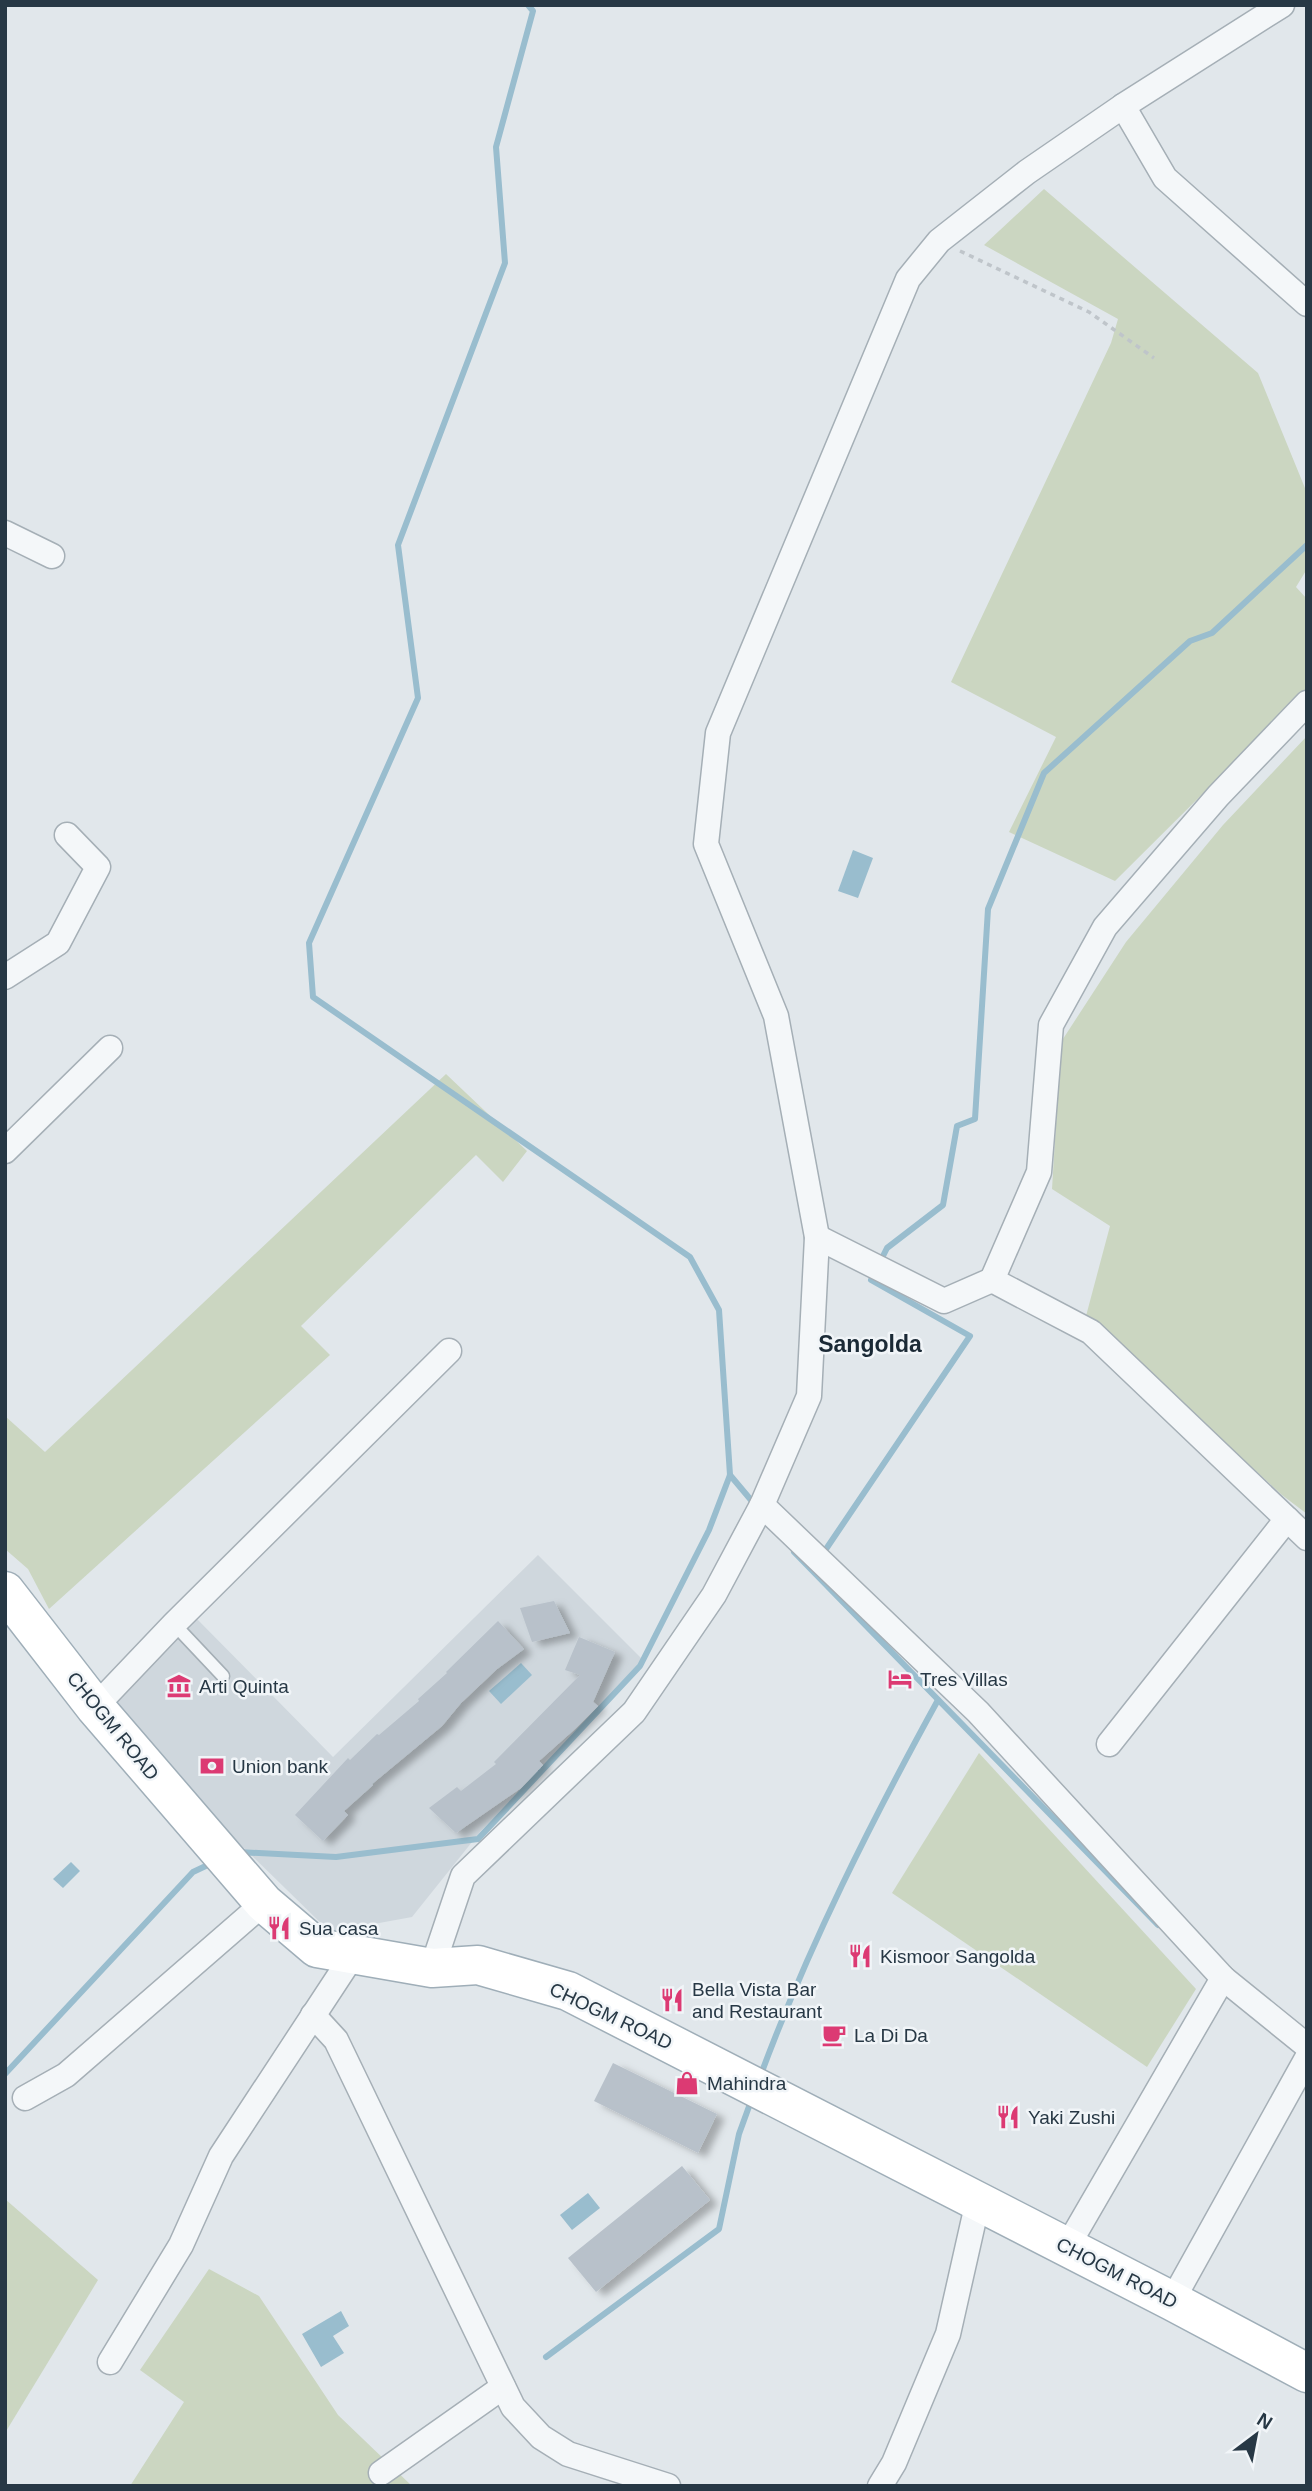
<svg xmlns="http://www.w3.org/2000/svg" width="1312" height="2491" viewBox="0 0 1312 2491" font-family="Arial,sans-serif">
<defs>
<filter id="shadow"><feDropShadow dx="8" dy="4.5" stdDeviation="3.5" flood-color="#0004"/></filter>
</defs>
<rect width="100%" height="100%" fill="#e1e7eb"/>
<polygon fill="#cfd7dd" points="538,1555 645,1662 480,1832 412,1917 330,1932 242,1846 108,1704 197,1619 333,1757"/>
<g fill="#cbd6c1">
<polygon points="1044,189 1258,373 1307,493 1307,569 1296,587 1307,599 1307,690 1115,881 1009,832 1056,737 951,682 1111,343 1118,319 984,245"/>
<polygon points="1307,736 1307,1514 1282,1495 1086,1316 1110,1226 1052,1189 1061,1042 1126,942 1223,825"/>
<polygon points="446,1074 527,1151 503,1182 476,1155 301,1326 330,1355 49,1609 28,1569 5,1549 5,1416 45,1452"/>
<polygon points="979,1753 1196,1989 1147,2067 892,1893"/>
<polygon points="5,2199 98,2280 5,2433"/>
<polygon points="209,2269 259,2296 338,2415 412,2486 130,2486 184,2402 140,2370"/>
</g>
<g fill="#99bdce">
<polygon points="853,850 873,858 858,898 838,891"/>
<polygon points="521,1663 532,1675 501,1704 489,1691"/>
<polygon points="71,1862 80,1871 63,1888 53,1879"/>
<polygon points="588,2193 600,2208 572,2230 560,2215"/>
<polygon points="341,2311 349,2326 333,2336 344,2353 321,2367 302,2334"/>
</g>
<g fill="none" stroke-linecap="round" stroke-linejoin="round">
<g stroke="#99bdce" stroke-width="6">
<polyline points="880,1262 887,1248 943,1205 957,1126 975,1119 988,909 1044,773 1190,641 1212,633 1307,545"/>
<polyline points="730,1475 756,1506"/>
<polyline points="794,1552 1158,1925"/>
<polyline points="822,1555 970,1336 871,1280 875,1271"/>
<polyline points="238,1852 336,1857 478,1839 640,1666 709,1530 730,1475 719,1310 690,1257 313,997 309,943 418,698 398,545 505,263 496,147 533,11 528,5"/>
<polyline points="5,2074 193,1872 212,1863"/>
<path d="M760,2077C808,1947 871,1822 938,1700"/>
<polyline points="546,2357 719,2229 739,2134 751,2101"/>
</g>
</g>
<g fill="#b8c1ca" filter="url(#shadow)">
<polygon points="554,1601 570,1633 532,1642 520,1608"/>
<polygon points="498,1621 524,1649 497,1669 461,1703 442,1726 372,1784 373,1785 344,1811 348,1815 323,1841 295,1815 348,1758 350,1760 377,1734 379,1735 419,1701 418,1699 447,1673 446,1672"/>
<polygon points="579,1637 615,1652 593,1702 598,1706 576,1728 539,1761 543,1765 521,1788 456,1833 429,1808 457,1787 461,1791 496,1764 494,1762 580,1675 565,1670"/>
<polygon points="613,2063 717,2114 698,2153 594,2101"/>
<polygon points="682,2166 710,2200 596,2292 568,2258"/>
</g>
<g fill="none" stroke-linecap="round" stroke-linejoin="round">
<g stroke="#a5afb6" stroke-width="15">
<polyline id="lane" points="174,1624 223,1676"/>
</g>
<g stroke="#a5afb6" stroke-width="27">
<g id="street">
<polyline points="1123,106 1165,178 1307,304"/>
<polyline points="5,533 52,556"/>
<polyline points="5,977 58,943 98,867 67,835"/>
<polyline points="5,1151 110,1048"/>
<polyline points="817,1237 944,1301 992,1280 1091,1332 1307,1538"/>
<polyline points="992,1280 1039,1172 1051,1025 1105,927 1218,796 1307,703"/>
<polyline points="762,1505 978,1712 1223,1978 1307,2046"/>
<polyline points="95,1707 174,1624 449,1351"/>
<polyline points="1109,1744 1287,1519"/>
<polyline points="432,1968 463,1876 634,1712 714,1595 762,1505 809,1396 817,1237 776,1016 706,844 718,733 908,279 939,241 1027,172 1123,106 1282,5"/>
<polyline points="313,2015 336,2040 513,2407 541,2437 568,2454 668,2486"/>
<polyline points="25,2098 66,2075 264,1903"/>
<polyline points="1067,2247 1223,1978"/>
<polyline points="1172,2301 1307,2058"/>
<polyline points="110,2362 181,2245 221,2156 353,1955"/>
<polyline points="381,2473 503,2387"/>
<polyline points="880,2486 894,2463 948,2334 978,2201"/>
</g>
</g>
<g stroke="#9faeb8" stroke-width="41">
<polyline id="primary" points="5,1591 95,1707 264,1903 317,1948 432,1968 478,1965 568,1991 1172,2301 1307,2373"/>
</g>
<polyline stroke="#bfc5ca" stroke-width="3.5" stroke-dasharray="5 5" stroke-linecap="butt" points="960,251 1089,312 1154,358"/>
<use href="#lane" stroke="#f4f7f9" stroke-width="12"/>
<use href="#street" stroke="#f4f7f9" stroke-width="24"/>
<use href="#primary" stroke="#fff" stroke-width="38"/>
</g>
<defs>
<g id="hotel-bare" transform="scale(1.89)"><path d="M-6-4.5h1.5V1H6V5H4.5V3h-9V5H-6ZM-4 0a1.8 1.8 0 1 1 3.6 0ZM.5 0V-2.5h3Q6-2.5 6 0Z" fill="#dc3a73" stroke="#f1f5f8" stroke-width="2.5" paint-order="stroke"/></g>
<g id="museum-bare" transform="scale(1.89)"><path d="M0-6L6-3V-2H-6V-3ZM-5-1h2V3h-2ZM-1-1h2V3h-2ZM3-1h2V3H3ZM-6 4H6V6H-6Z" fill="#dc3a73" stroke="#f1f5f8" stroke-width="2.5" paint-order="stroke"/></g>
<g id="bank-bare" transform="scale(1.89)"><path d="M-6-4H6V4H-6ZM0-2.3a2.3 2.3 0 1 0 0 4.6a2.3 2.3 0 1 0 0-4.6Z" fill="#dc3a73" stroke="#f1f5f8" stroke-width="2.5" paint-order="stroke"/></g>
<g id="restaurant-bare" transform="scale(1.89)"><path d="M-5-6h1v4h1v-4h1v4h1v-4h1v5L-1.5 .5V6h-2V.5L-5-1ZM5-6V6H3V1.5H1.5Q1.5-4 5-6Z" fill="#dc3a73" stroke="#f1f5f8" stroke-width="2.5" paint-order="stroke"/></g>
<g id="cafe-bare" transform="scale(1.89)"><path d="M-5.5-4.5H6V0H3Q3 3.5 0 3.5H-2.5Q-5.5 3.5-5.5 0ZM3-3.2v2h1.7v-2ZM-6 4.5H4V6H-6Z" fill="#dc3a73" stroke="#f1f5f8" stroke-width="2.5" paint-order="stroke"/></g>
<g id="shop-bare" transform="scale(1.89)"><path d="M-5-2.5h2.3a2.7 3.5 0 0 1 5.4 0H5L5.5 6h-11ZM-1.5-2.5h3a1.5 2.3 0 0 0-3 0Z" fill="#dc3a73" stroke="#f1f5f8" stroke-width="2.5" paint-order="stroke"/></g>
</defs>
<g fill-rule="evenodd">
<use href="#hotel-bare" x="900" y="1679"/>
<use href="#museum-bare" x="179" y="1686"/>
<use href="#bank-bare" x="212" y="1766"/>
<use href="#restaurant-bare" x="279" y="1928"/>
<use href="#restaurant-bare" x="860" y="1956"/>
<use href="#restaurant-bare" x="672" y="2000"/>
<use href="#cafe-bare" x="834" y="2035"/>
<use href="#shop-bare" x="687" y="2083"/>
<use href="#restaurant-bare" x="1008" y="2117"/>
</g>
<g text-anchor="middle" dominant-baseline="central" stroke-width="5" stroke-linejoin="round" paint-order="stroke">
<g font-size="19" fill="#273845" stroke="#f1f5f8" text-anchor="start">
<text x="920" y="1679">Tres Villas</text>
<text x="199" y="1686">Arti Quinta</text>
<text x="232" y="1766">Union bank</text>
<text x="299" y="1928">Sua casa</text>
<text x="880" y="1956">Kismoor Sangolda</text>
<text x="692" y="1989">Bella Vista Bar<tspan x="692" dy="22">and Restaurant</tspan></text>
<text x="854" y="2035">La Di Da</text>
<text x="707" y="2083">Mahindra</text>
<text x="1028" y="2117">Yaki Zushi</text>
</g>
<g font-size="19" fill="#273845" stroke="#f1f5f8">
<text transform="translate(113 1726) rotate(51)">CHOGM ROAD</text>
<text transform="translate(611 2016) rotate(25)">CHOGM ROAD</text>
<text transform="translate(1117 2273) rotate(27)">CHOGM ROAD</text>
</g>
<g font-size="23" font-weight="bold" fill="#1a2935" stroke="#f1f5f8">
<text x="870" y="1344">Sangolda</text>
</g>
</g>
<rect width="1312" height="2491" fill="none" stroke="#273845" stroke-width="14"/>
<g transform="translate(1256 2435) rotate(32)" stroke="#f1f5f8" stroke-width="5" paint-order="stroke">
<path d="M0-5L12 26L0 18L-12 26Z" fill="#273845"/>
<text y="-10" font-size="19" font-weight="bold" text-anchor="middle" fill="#273845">N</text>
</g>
</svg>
